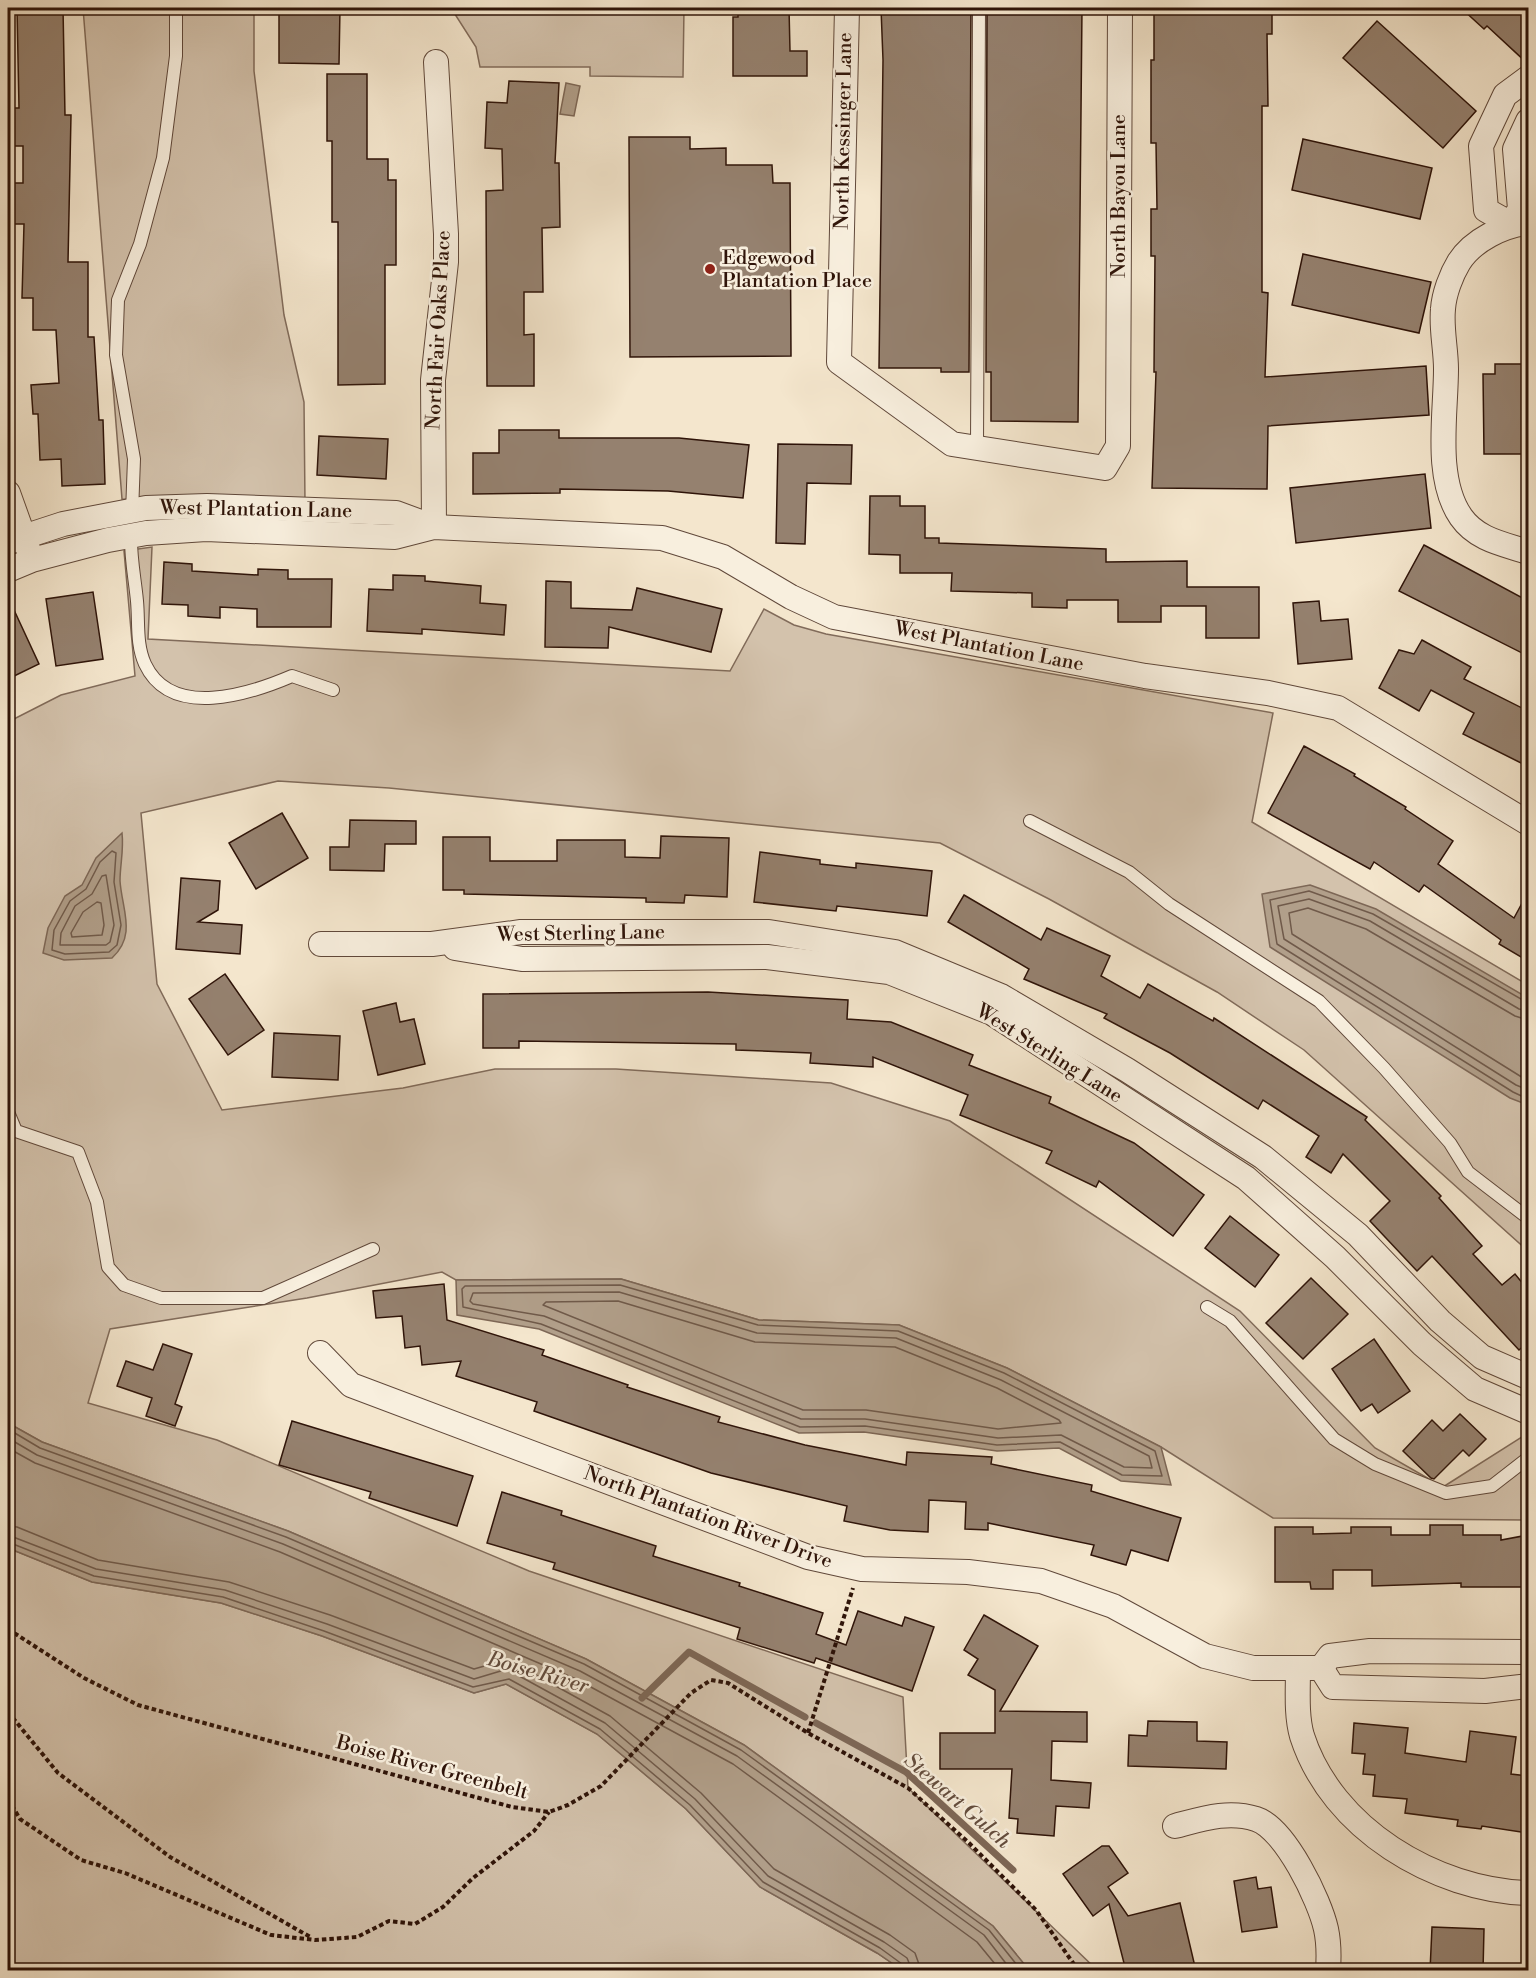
<svg xmlns="http://www.w3.org/2000/svg" width="1536" height="1978" viewBox="0 0 1536 1978" font-family="'Libre Bodoni',serif">
<rect width="100%" height="100%" fill="#f4e6cd"/>
<filter id="stains"><feTurbulence type="fractalNoise" baseFrequency=".00333" numOctaves="4"/><feColorMatrix values="0 0 0 0 .2 0 0 0 0 .09 0 0 0 0 .02 0 0 0 .5 -.17"/></filter>
<radialGradient id="worn" r=".72"><stop offset=".6" stop-color="#630" stop-opacity="0"/><stop offset="1" stop-color="#630" stop-opacity=".3"/></radialGradient>
<g fill="#d3c2ac" stroke="#816b5a" stroke-width="1.5">
<polygon points="83,8 254,8 254,71 284,315 304,402 305,503 122,499"/>
<polygon points="451,8 684,8 683,77 590,76 590,67 480,67 476,47"/>
<polygon points="152,547 148,639 730,671 764,609 794,625 826,634 1273,713 1252,822 1528,985 1528,1251 1304,1050 1217,992 1049,899 940,843 389,788 278,781 141,813 157,984 222,1110 403,1088 495,1069 616,1069 831,1083 950,1121 1240,1311 1375,1448 1443,1487 1528,1433 1528,1520 1273,1518 1161,1447 1007,1368 899,1325 759,1320 621,1279 456,1280 442,1272 307,1298 110,1329 88,1403 217,1440 529,1571 903,1697 908,1788 1097,1970 1029,1970 993,1926 744,1745 586,1659 288,1531 42,1442 8,1423 8,722 61,695 135,676 124,551"/>
<polygon points="8,1548 92,1582 221,1603 322,1636 474,1693 506,1684 597,1734 686,1809 760,1887 877,1953 902,1970 8,1970"/>
</g>
<g fill="#b19f8a" stroke="#7d6756" stroke-width="1.5">
<polygon points="566,83 580,86 574,116 560,114"/>
<path d="M122,833C124,850 120,865 120,881C122,910 137,935 112,958L64,960L43,953L48,928L65,896L82,885L96,858Z"/>
<polygon points="1310,885 1376,909 1528,998 1528,1105 1510,1098 1270,947 1262,894"/>
<polygon points="621,1279 759,1320 899,1325 1007,1368 1161,1447 1171,1485 1121,1481 1059,1448 997,1451 864,1432 799,1433 539,1329 457,1315 456,1280"/>
<polygon points="8,1423 42,1442 288,1531 586,1659 744,1745 993,1926 1029,1970 902,1970 877,1953 760,1887 686,1809 597,1734 506,1684 474,1693 322,1636 221,1603 92,1582 8,1548"/>
</g>
<g fill="none" stroke-linecap="round" stroke-linejoin="round">
<g stroke="#705a4a" stroke-width="1.5">
<polygon points="112,851 116,853 114,882 121,925 117,945 109,952 65,954 52,950 54,930 70,901 86,889 100,862"/>
<polygon points="106,875 114,925 110,942 106,945 60,945 61,933 75,906 92,894 102,876"/>
<polygon points="97,902 101,903 104,925 102,935 72,937 71,933 83,912"/>
<polyline points="1528,1003 1373,914 1309,891 1270,900 1277,944 1513,1092 1528,1099"/>
<polyline points="1528,1011 1519,1009 1370,921 1309,899 1278,906 1284,939 1516,1085 1528,1090"/>
<polyline points="1528,1020 1515,1016 1366,929 1308,908 1289,913 1292,934 1528,1081"/>
<polygon points="620,1285 758,1325 898,1331 1004,1373 1155,1451 1162,1476 1122,1475 1060,1442 997,1445 865,1426 800,1427 541,1324 463,1307 462,1289 465,1286"/>
<polygon points="619,1292 757,1333 896,1338 1001,1380 1149,1456 1152,1468 1124,1467 1061,1435 998,1438 865,1419 801,1419 544,1316 473,1304 470,1301 473,1293"/>
<polygon points="618,1301 755,1342 895,1347 997,1388 1059,1420 1061,1423 998,1429 866,1410 803,1410 543,1305 546,1302"/>
<polyline points="8,1429 40,1448 286,1537 584,1664 741,1750 989,1930 1021,1970"/>
<polyline points="8,1438 37,1455 283,1544 580,1671 737,1756 984,1935 1011,1970"/>
<polyline points="8,1448 35,1463 280,1552 576,1679 733,1764 977,1942 1000,1970"/>
<polyline points="8,1526 17,1527 98,1560 229,1582 330,1615 474,1669 502,1661 516,1664 610,1716 701,1793 774,1869 890,1935 915,1953 921,1970"/>
<polyline points="8,1535 96,1569 225,1590 327,1624 474,1679 504,1670 512,1672 605,1723 695,1799 768,1876 884,1942 907,1958 912,1970"/>
<polyline points="8,1542 94,1576 223,1597 324,1631 473,1687 509,1679 600,1729 690,1805 763,1882 880,1948 902,1964 904,1970"/>
</g>
<g stroke="#7d6756" stroke-width="7">
<polyline points="642,1698 689,1652 805,1717"/>
<polyline points="816,1723 906,1772 1013,1870"/>
</g>
</g>
<g fill="#95816f" stroke="#2f1409" stroke-width="1.5">
<polygon points="17,8 63,8 65,115 71,115 68,262 88,262 88,337 94,337 99,420 103,420 105,484 62,486 61,459 40,460 38,414 33,414 31,385 59,383 56,330 33,330 33,298 22,298 24,224 8,224 8,183 23,183 23,146 8,146 8,108 19,108"/>
<polygon points="279,8 340,8 339,64 279,63"/>
<polygon points="738,8 789,8 790,51 807,51 807,76 733,76 733,17 738,17"/>
<polygon points="881,8 971,8 969,372 941,372 941,368 879,368 883,60"/>
<polygon points="987,8 1082,8 1078,422 991,421 991,372 986,372"/>
<polygon points="1154,8 1272,8 1272,34 1267,34 1268,106 1262,106 1262,292 1268,293 1265,377 1426,366 1429,415 1268,426 1267,489 1152,488 1156,372 1154,372 1155,256 1151,256 1151,209 1157,209 1156,143 1151,143 1151,60 1154,60"/>
<polygon points="1461,8 1528,8 1528,64 1487,26 1484,29"/>
<polygon points="1377,21 1476,111 1443,148 1343,58"/>
<polygon points="327,74 367,74 367,159 388,159 388,180 396,180 396,265 385,265 385,384 338,385 338,222 332,222 332,141 327,141"/>
<polygon points="509,81 559,83 555,163 559,163 560,227 542,228 543,292 524,292 524,335 534,334 534,386 487,386 486,191 503,190 502,149 485,148 487,102 507,103"/>
<polygon points="629,137 690,137 690,149 726,148 726,165 772,165 773,183 790,183 791,356 630,357"/>
<polygon points="1303,139 1432,168 1420,219 1292,190"/>
<polygon points="1303,254 1431,282 1419,333 1292,305"/>
<polygon points="1495,364 1528,364 1528,454 1484,454 1483,374 1495,374"/>
<polygon points="499,430 559,430 559,438 679,438 749,445 743,498 668,491 560,489 560,493 473,494 473,453 499,453"/>
<polygon points="319,436 388,439 386,479 317,475"/>
<polygon points="778,444 852,445 851,484 807,483 805,544 776,543"/>
<polygon points="1425,474 1431,528 1296,543 1290,488"/>
<polygon points="870,496 900,496 900,506 925,506 925,538 939,538 939,543 1106,549 1106,562 1187,561 1187,587 1259,587 1259,638 1206,638 1206,606 1161,606 1161,622 1118,622 1118,600 1067,600 1067,608 1032,607 1032,593 951,591 952,573 900,573 900,555 869,554"/>
<polygon points="1424,545 1528,601 1528,656 1399,591"/>
<polygon points="164,562 192,564 192,571 258,575 258,569 288,570 288,579 332,579 331,627 257,627 257,609 220,607 220,618 188,616 188,605 162,604"/>
<polygon points="393,575 425,576 425,581 481,586 480,603 506,605 504,635 422,629 422,634 367,631 369,589 393,590"/>
<polygon points="546,581 571,582 571,608 632,610 637,588 722,609 711,652 609,627 608,648 545,647"/>
<polygon points="93,592 103,659 56,666 46,599"/>
<polygon points="8,597 39,664 8,679"/>
<polygon points="1319,601 1321,621 1348,619 1352,659 1298,664 1293,603"/>
<polygon points="1422,640 1471,667 1464,679 1528,711 1528,748 1521,763 1463,734 1474,713 1431,690 1419,711 1379,688 1399,650 1414,654"/>
<polygon points="1304,746 1355,774 1354,776 1406,807 1405,809 1453,841 1438,864 1514,918 1528,892 1528,961 1499,944 1501,940 1424,885 1419,892 1374,862 1370,869 1268,813"/>
<polygon points="282,813 308,858 256,889 229,843"/>
<polygon points="350,820 416,821 416,844 385,844 384,871 330,870 330,847 349,847"/>
<polygon points="661,836 729,838 727,897 685,895 684,903 646,902 646,898 464,894 464,890 443,890 443,837 490,837 490,861 557,861 557,840 625,840 625,857 660,858"/>
<polygon points="760,852 820,860 820,864 856,868 856,863 932,871 927,916 837,906 836,911 754,902"/>
<polygon points="181,878 220,881 218,910 198,922 242,925 240,954 176,949"/>
<polygon points="964,895 1041,940 1047,928 1110,956 1101,976 1140,998 1148,984 1213,1021 1214,1018 1367,1117 1365,1120 1441,1196 1439,1198 1482,1246 1473,1254 1502,1285 1515,1274 1528,1290 1528,1342 1519,1350 1432,1256 1417,1271 1370,1221 1390,1201 1343,1154 1331,1173 1306,1157 1319,1136 1263,1100 1258,1109 1170,1053 1104,1018 1107,1014 1024,979 1029,969 948,922"/>
<polygon points="225,974 264,1030 228,1055 189,999"/>
<polygon points="708,992 848,1000 847,1019 891,1022 973,1055 969,1065 1051,1097 1049,1103 1134,1143 1204,1195 1173,1236 1099,1181 1096,1187 1046,1163 1052,1151 960,1115 968,1095 873,1057 873,1067 810,1063 811,1053 736,1050 736,1044 519,1041 519,1048 483,1048 483,994"/>
<polygon points="396,1003 400,1022 414,1019 425,1064 378,1075 363,1011"/>
<polygon points="274,1033 340,1036 338,1080 272,1077"/>
<polygon points="1230,1216 1279,1255 1255,1287 1205,1248"/>
<polygon points="1311,1278 1348,1314 1303,1359 1266,1323"/>
<polygon points="444,1284 447,1320 544,1350 542,1355 628,1385 627,1387 720,1417 718,1422 805,1445 906,1465 907,1452 992,1457 991,1464 1092,1485 1091,1491 1181,1518 1168,1561 1131,1550 1126,1565 1091,1555 1094,1545 988,1523 988,1530 965,1529 966,1502 929,1500 928,1532 890,1530 844,1521 847,1506 711,1473 534,1411 537,1402 456,1376 461,1361 422,1365 420,1346 405,1348 402,1316 376,1318 373,1291"/>
<polygon points="1374,1339 1410,1391 1378,1413 1372,1404 1361,1411 1332,1369"/>
<polygon points="163,1344 192,1354 175,1404 182,1407 175,1426 146,1416 152,1398 117,1386 126,1361 153,1370"/>
<polygon points="1460,1414 1486,1439 1469,1456 1463,1450 1434,1479 1431,1478 1403,1451 1432,1420 1443,1431"/>
<polygon points="292,1421 473,1476 457,1526 369,1498 371,1492 279,1465"/>
<polygon points="502,1492 562,1511 561,1515 656,1546 653,1556 740,1583 739,1586 823,1613 816,1634 846,1645 858,1611 902,1626 905,1617 934,1627 912,1691 816,1658 814,1663 737,1639 740,1628 553,1569 555,1563 487,1543"/>
<polygon points="1430,1525 1463,1525 1463,1535 1501,1535 1501,1540 1528,1535 1528,1587 1461,1587 1461,1583 1372,1586 1372,1570 1333,1570 1333,1589 1311,1589 1310,1582 1275,1582 1275,1527 1313,1527 1313,1534 1351,1533 1351,1527 1391,1527 1391,1535 1430,1535"/>
<polygon points="984,1615 1038,1646 1000,1711 1087,1712 1087,1742 1052,1741 1051,1780 1091,1783 1089,1808 1056,1806 1054,1836 1017,1833 1018,1819 1009,1818 1012,1769 940,1769 940,1733 995,1733 995,1690 968,1675 978,1659 964,1650"/>
<polygon points="1148,1721 1197,1722 1197,1741 1227,1742 1226,1769 1128,1766 1129,1735 1147,1736"/>
<polygon points="1354,1723 1408,1728 1405,1753 1466,1762 1470,1731 1516,1737 1511,1774 1528,1776 1528,1833 1482,1826 1481,1829 1457,1826 1458,1820 1405,1813 1407,1799 1373,1796 1375,1775 1363,1774 1365,1754 1352,1753"/>
<polygon points="1102,1846 1109,1846 1128,1873 1108,1887 1128,1916 1180,1903 1196,1971 1126,1971 1109,1904 1093,1916 1063,1874"/>
<polygon points="1256,1877 1258,1889 1271,1887 1277,1927 1242,1932 1234,1881"/>
<polygon points="1432,1927 1484,1929 1483,1971 1430,1971"/>
</g>
<g fill="none" stroke-linecap="round" stroke-linejoin="round">
<g stroke="#60483a" stroke-width="14">
<g id="lane">
<polyline points="977,448 979,8"/>
<polyline points="132,513 134,459 116,355 118,300 140,244 163,158 176,56 176,8"/>
<path d="M131,533C130,556 135,579 137,601C139,623 136,644 145,664C171,720 250,694 292,676L333,690"/>
<polyline points="1030,821 1129,872 1169,904 1319,1001 1384,1068 1450,1143 1468,1172 1528,1218"/>
<polyline points="8,1112 16,1131 78,1152 97,1202 108,1267 124,1285 161,1298 263,1298 373,1249"/>
<polyline points="1207,1307 1230,1321 1334,1439 1375,1464 1446,1493 1492,1486 1528,1458"/>
</g>
</g>
<g stroke="#60483a" stroke-width="26">
<g id="street">
<polyline points="847,8 839,362 952,444 1105,468 1118,446 1120,8"/>
<polyline points="1528,78 1505,95 1481,146 1486,210 1511,224 1520,209 1515,149 1528,121"/>
<path d="M1528,223C1504,225 1473,240 1459,262C1451,275 1444,294 1443,309C1441,329 1446,349 1446,369C1446,414 1434,478 1461,517C1477,540 1504,544 1528,552"/>
<polyline points="8,493 28,549"/>
<polyline points="434,527 433,380 446,262 446,234 436,62"/>
<polyline points="8,542 63,524 146,508 207,506 396,513 434,527"/>
<polyline points="8,570 32,560 108,540 146,533 206,529 395,537 434,527 662,538 723,557 791,597 834,617 1145,676 1268,693 1338,708 1528,823"/>
<polyline points="321,944 432,944 521,932 769,932 895,952 1001,996 1127,1070 1263,1157 1358,1235 1440,1321 1482,1357 1528,1377"/>
<polyline points="455,948 522,959 767,957 889,972 992,1013 1246,1178 1335,1257 1422,1344 1475,1389 1526,1411 1528,1409"/>
<polyline points="320,1353 351,1385 808,1557 862,1569 968,1572 1041,1581 1113,1606 1205,1656 1253,1668 1321,1668"/>
<path d="M1298,1668C1298,1691 1296,1715 1302,1736C1332,1829 1435,1890 1528,1893"/>
<polyline points="1321,1668 1333,1687 1485,1691 1528,1686"/>
<polyline points="1321,1668 1330,1656 1370,1651 1528,1652"/>
<path d="M1175,1826C1202,1819 1228,1810 1256,1819C1285,1828 1320,1901 1326,1929C1329,1943 1329,1956 1328,1970"/>
</g>
</g>
<g stroke="#2f1409" stroke-width="4" stroke-dasharray="4.5 3" stroke-linecap="butt">
<polyline points="8,1629 84,1678 138,1705 512,1807 549,1812 568,1805 601,1786 691,1693 711,1680 728,1683 808,1733 908,1788 969,1843 1036,1910 1078,1970"/>
<polyline points="8,1712 58,1773 170,1857 312,1938"/>
<polyline points="808,1733 853,1588"/>
<polyline points="8,1799 20,1819 81,1860 125,1873 271,1935 315,1940 357,1937 389,1921 415,1924 443,1907 473,1878 534,1831 549,1812"/>
</g>
<use href="#lane" stroke="#f8efde" stroke-width="12"/>
<use href="#street" stroke="#f8efde" stroke-width="24"/>
</g>
<circle fill="#8f2418" stroke="#f8efde" stroke-width="2" cx="710" cy="269" r="6"/>
<g text-anchor="middle" dominant-baseline="central" stroke-width="5" stroke-linejoin="round" paint-order="stroke">
<g font-size="20" fill="#2f1409" stroke="#f8efde">
<text transform="translate(844 131) rotate(-89)">North Kessinger Lane</text>
<text transform="translate(1119 196) rotate(-90)">North Bayou Lane</text>
<text transform="translate(439 330) rotate(-87)">North Fair Oaks Place</text>
<text transform="translate(256 510) rotate(1)">West Plantation Lane</text>
<text transform="translate(989 647) rotate(11)">West Plantation Lane</text>
<text transform="translate(581 934) rotate(-1)">West Sterling Lane</text>
<text transform="translate(1049 1054) rotate(32)">West Sterling Lane</text>
<text transform="translate(708 1518) rotate(20)">North Plantation River Drive</text>
<text transform="translate(432 1768) rotate(15)">Boise River Greenbelt</text>
</g>
<g font-size="20" fill="#2f1409" stroke="#f8efde" text-anchor="start">
<text x="722" y="258">Edgewood<tspan x="722" dy="23">Plantation Place</tspan></text>
</g>
<g font-size="21" font-style="italic" fill="#634c3d" stroke="#f8efde">
<text transform="translate(538 1673) rotate(16)">Boise River</text>
<text transform="translate(957 1801) rotate(41)">Stewart Gulch</text>
</g>
</g>
<rect width="1536" height="1978" fill="none" stroke="#f4e6cd" stroke-width="30"/>
<rect x="9" y="9" width="1518" height="1960" fill="none" stroke="#2f1409" stroke-width="3"/>
<rect x="15" y="15" width="1506" height="1948" fill="none" stroke="#2f1409" stroke-width="1.5"/>
<rect width="100%" height="100%" filter="url(#stains)"/>
<rect width="100%" height="100%" fill="url(#worn)"/>
</svg>
